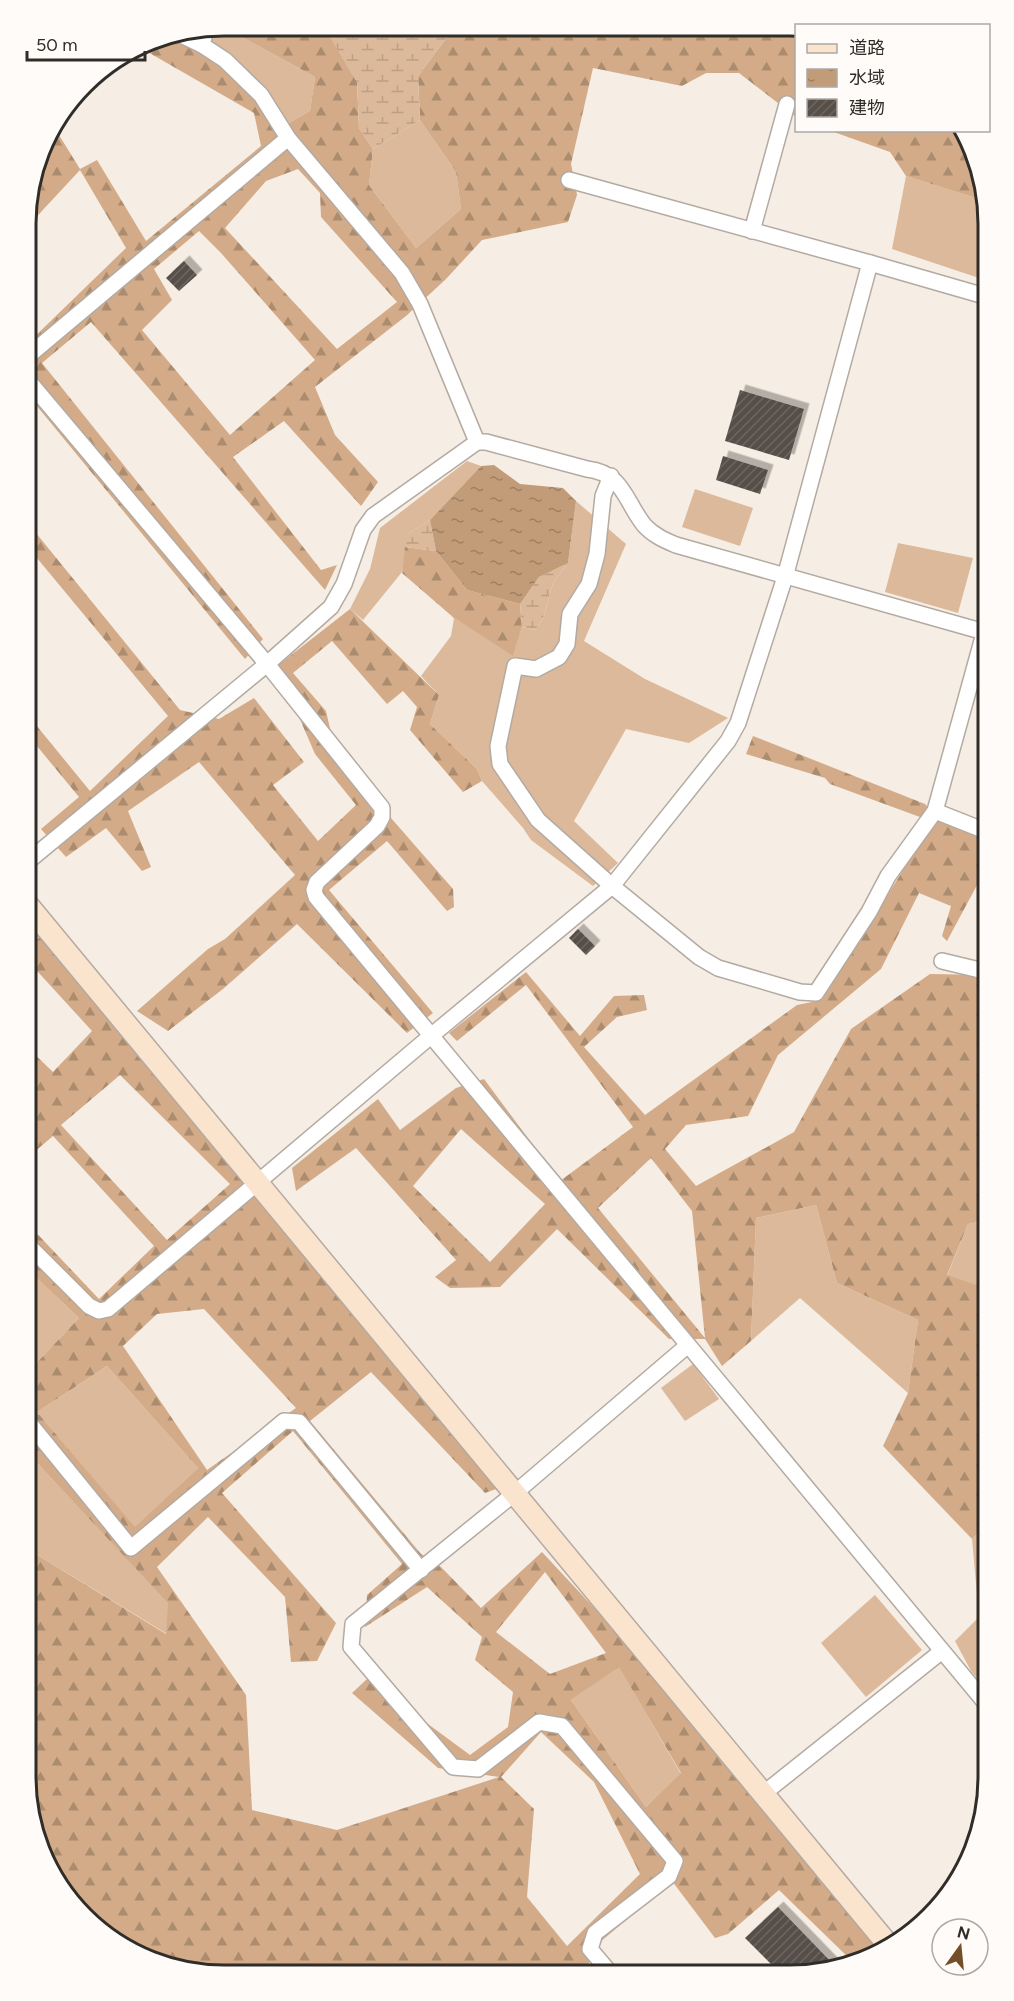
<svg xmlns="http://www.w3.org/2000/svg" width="1014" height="2001" viewBox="0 0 1014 2001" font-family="Figtree,'Noto Sans JP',sans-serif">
<defs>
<pattern id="forest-firs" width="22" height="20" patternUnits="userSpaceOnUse" patternTransform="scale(1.5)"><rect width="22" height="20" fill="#d3ab88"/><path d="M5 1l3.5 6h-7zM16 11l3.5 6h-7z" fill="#ac8c6f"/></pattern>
<pattern id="wetland-marsh" width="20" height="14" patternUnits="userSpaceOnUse" patternTransform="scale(1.5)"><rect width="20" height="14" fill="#dcb99a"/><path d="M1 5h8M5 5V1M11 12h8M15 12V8" fill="none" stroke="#bd9f85"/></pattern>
<pattern id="water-ripples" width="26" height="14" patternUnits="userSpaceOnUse" patternTransform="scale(1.5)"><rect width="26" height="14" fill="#c29b78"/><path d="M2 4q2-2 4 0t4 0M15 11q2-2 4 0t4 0" fill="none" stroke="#9e7f62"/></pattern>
<pattern id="building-hatch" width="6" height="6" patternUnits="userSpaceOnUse" patternTransform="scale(1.5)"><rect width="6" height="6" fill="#574f48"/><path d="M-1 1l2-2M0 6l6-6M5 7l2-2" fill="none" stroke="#6c6660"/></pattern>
<filter id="shadow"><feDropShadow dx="5.5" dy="-5.5" stdDeviation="0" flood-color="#0004"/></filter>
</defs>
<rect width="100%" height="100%" fill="#f6ede4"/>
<g fill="#dcb99a">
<polygon points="222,26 315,77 310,111 289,123 249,74 211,44 215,27"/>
<polygon points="420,120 456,172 461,209 416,248 369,185 373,149"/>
<polygon points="906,176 985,201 988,224 988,281 892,249"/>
<polygon points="467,461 481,466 430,520 409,533 402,572 363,620 350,609 370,569 380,528"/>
<polygon points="695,489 753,508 740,546 682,527"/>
<polygon points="576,501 626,544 584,641 645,679 728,718 689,743 626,729 574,821 618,863 593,886 531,840 523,828 482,781 477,769 430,724 439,695 421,676 451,636 454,618 513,655 522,627 535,630 543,619 553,583 568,563"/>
<polygon points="898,543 973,558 958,613 885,592"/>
<polygon points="26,920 40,937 26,949"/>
<polygon points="816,1205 837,1283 918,1320 908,1393 800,1298 751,1341 756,1218"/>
<polygon points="988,1220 988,1289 947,1276 968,1224"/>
<polygon points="26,1268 79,1318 26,1374"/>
<polygon points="693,1364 719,1399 685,1421 661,1388"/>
<polygon points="107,1366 198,1468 135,1528 37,1412"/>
<polygon points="26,1451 169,1603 167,1634 26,1548"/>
<polygon points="988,1524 988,1691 971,1671 955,1641 979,1617 972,1539"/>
<polygon points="875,1595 922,1650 866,1697 821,1643"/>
<polygon points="619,1666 681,1774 646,1807 571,1700"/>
</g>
<g fill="url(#forest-firs)" fill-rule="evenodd">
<path d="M222,26H299L330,36L357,82L359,128L373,149L369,185L416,248L461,209L456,172L420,120L418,76L450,33L458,27L796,29V117L739,73H706L682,86L593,68L571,164L577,195L568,222L482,240L446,279L406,316L315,387L335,435L378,482L361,506L284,421L233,457L321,570L337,565L325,590L91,322L42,363L263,639L245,659L27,394V344L126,248L80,170L27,227V199L46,136L54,127L80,169L97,160L146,241L261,146L254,113L139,47L149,41L215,27L211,44L249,74L289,123L310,111L315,77ZM298,169L320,193L321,217L397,302L337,349L225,228L266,181ZM199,231L221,253L315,360L230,435L142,330L172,300L154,269Z"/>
<polygon points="831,131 958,131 978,161 985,201 906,176 890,152"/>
<polygon points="27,522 180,710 219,719 254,698 304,762 273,785 318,841 356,805 315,754 277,666 350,609 439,695 430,724 477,769 482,781 463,792 410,730 417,707 403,691 387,704 332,641 293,673 326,711 336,755 453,889 454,907 447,911 387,841 329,890 433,1013 407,1033 297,924 223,989 168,1031 137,1011 208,949 225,939 295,875 199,762 128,811 151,867 142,871 106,828 66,857 41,829 79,797 27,734 27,714 90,791 168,716 27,546"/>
<polygon points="405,547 436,551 467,590 520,604 522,627 513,656 454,618 402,573"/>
<path d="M753,736L925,804L938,818L988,838V872L983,874L947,941L942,936L951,906L919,893L881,969L778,1055L748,1116L686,1125L665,1149L696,1186L794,1132L851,1029L930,974L988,975V1220L968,1224L947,1275L988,1289V1524L972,1539L883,1446L908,1393L918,1320L837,1283L816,1205L756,1218L751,1341L722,1366L705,1339H669L557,1229L500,1287L450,1288L435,1277L456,1260L356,1148L296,1191L292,1168L378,1099L400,1130L456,1088L484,1079L560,1181L633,1127L526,985L457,1041L449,1033L526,972L580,1036L614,996L644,995L647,1010L617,1017L584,1047L645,1115L797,1005L822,1000L925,835L920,817L830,784L825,778L746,754ZM461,1129L545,1204L490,1262L413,1186ZM651,1158L692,1211L705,1338L598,1208Z"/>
<path d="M40,937L499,1488L485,1493L371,1372L310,1421L421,1554L441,1567L481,1608L542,1552L638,1655L881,1951L855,1964L779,1890L728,1934L715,1938L672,1881L599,1943L588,1965L599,1975L198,1974L137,1955L94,1926L36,1840L26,1777V1548L166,1634L168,1603L26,1451V1374L79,1318L26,1268V1222L99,1299L154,1246L53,1136L26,1159V1046L53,1072L92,1031L38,972L26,980V949ZM120,1075L230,1184L167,1240L61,1125ZM204,1309L296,1408L207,1470L123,1346L157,1314ZM107,1366L198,1468L135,1527L37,1412ZM293,1431L402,1564L367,1595L365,1627L427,1587L482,1637L475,1660L513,1692L508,1727L470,1755L367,1679L352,1693L438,1768L499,1777L337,1830L252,1810L246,1695L157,1567L208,1517L285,1597L291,1662L317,1661L336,1623L222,1493ZM545,1572L606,1653L550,1674L496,1632ZM619,1667L681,1773L646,1807L571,1700ZM541,1732L594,1782L640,1874L567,1946L527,1897L534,1809L501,1777Z"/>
</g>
<g fill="url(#wetland-marsh)">
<polygon points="299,26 443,27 450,33 418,76 420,120 373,149 359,128 357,82 330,37"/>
<polygon points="430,520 436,551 405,547 409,533"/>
<polygon points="568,563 553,583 543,619 535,630 522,627 520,604 539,577"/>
</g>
<polygon fill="url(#water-ripples)" points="494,465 520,484 563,488 576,501 568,563 539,577 520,604 467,590 436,551 430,520 481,466"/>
<g fill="url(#building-hatch)" filter="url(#shadow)">
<polygon points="184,261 197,275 179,291 166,278"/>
<polygon points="740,390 804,409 789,460 725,441"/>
<polygon points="723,456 768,470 760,494 716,480"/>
<polygon points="578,929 595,946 586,955 569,938"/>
<polygon points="778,1907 837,1968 782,1975 745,1938"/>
</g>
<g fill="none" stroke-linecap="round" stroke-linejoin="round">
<g stroke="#b3aaa2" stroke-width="18">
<g id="street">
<polyline points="179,34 202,45 225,60 261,95 288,138 402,273 420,304 477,442"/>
<polyline points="202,45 206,29"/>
<polyline points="569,180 870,263"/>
<polyline points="752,231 787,104"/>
<polyline points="27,357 288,138"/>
<polyline points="27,379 267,664 382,808 382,817 377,826 317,882 314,890 316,897 988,1706"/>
<polyline points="611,476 603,496 597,554 589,584 570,614 567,644 559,657 536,669 515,666 498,746 500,764 538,820 612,886 699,957 718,968 800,992 816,993 869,912 888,876 935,811 988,619"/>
<polyline points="935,811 988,832"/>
<path d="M26,863L267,664L331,607L344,584L363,530L373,516L477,442H486L587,469C623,473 625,501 644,525C653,535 664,540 676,545L988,633"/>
<polyline points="942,961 988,972"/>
<polyline points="26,1243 89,1306 99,1311 108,1309 432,1035 612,886 728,741 738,723 785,577 870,263 988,297"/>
<polyline points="26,1419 131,1548 284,1421 299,1422 421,1570"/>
<polyline points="763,1794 942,1651"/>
<polyline points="612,1975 590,1949 595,1933 669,1876 675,1861 562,1726 539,1722 478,1769 453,1767 351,1647 353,1624 515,1493 688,1345"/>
</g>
</g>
<g stroke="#b3aaa2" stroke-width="24">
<polyline id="secondary" points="26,903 890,1947"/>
</g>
<use href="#street" stroke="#fff" stroke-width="15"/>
<use href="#secondary" stroke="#fbe4ce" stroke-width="21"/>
</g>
<path d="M0 0H1014V2001H0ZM224 36H790A188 188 0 0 1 978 224V1777A188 188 0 0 1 790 1965H224A188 188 0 0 1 36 1777V224A188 188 0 0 1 224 36Z" fill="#fffbf8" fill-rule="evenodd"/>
<path fill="none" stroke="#302d29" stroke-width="3" d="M224 36H790A188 188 0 0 1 978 224V1777A188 188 0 0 1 790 1965H224A188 188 0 0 1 36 1777V224A188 188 0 0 1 224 36Z"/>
<rect x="795" y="24" width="195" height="108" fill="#fffbf8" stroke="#aca9a5" stroke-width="1.5"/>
<rect x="807" y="44" width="30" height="9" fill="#fbe4ce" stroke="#aca9a5" stroke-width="1.5"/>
<text x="849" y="54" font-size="18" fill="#302d29">道路</text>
<rect x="807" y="69" width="30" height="18" fill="url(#water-ripples)" stroke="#aca9a5" stroke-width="1.5"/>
<text x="849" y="84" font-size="18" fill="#302d29">水域</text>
<rect x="807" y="99" width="30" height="18" fill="url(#building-hatch)" stroke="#aca9a5" stroke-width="1.5"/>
<text x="849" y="114" font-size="18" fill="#302d29">建物</text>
<g transform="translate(960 1947) rotate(15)"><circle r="28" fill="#fffbf8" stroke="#aca9a5" stroke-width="1.5"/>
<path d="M0-4.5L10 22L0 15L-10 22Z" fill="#744e2a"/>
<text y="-9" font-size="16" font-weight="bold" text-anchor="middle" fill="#302d29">N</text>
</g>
<path d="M27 51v9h118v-9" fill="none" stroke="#302d29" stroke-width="3"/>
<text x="36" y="51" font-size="18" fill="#302d29" stroke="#fffbf8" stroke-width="4.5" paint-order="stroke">50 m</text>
</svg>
